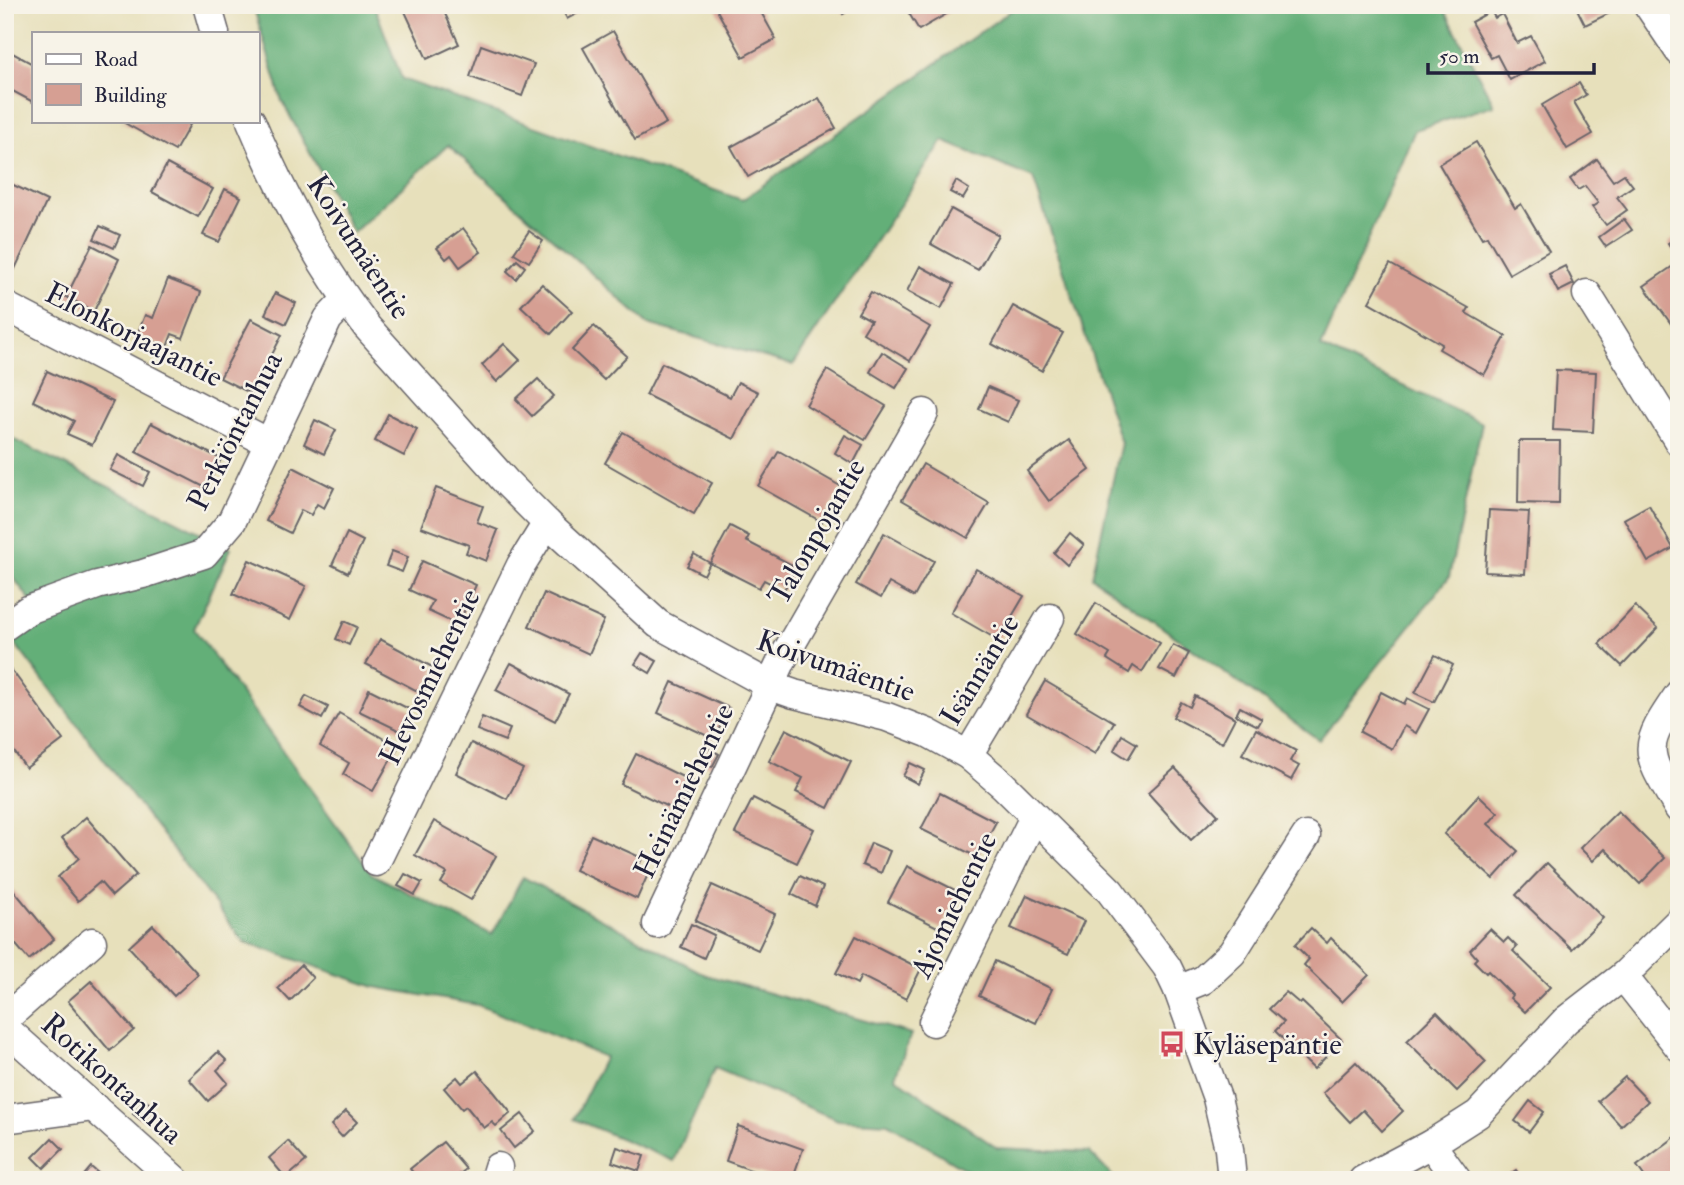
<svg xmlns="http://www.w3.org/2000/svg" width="1684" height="1185" viewBox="0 0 1684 1185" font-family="'IM FELL Double Pica',serif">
<rect width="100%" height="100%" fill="#f7f3e8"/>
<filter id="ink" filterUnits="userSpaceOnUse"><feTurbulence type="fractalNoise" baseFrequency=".0143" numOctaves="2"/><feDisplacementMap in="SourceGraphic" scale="14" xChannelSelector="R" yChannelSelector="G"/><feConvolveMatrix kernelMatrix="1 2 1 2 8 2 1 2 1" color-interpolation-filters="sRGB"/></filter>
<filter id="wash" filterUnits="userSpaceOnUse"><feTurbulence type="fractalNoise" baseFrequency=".00686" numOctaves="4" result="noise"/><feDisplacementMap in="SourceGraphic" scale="28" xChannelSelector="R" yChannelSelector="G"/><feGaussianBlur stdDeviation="1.57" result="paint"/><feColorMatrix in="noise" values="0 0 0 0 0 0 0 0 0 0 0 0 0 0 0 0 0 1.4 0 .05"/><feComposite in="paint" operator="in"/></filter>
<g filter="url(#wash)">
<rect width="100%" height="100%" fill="#e7e0bb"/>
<g fill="#63af78" stroke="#42685a" stroke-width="2">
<polygon points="253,5 374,5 402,79 742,200 1019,5 1442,5 1494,105 1415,130 1321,347 1482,423 1449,577 1319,740 1092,577 1121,443 1033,178 943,141 793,365 648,324 448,145 353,233 282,101"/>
<polygon points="5,435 231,548 194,629 372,874 492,935 523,877 706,975 911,1034 895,1077 997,1148 1089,1152 1116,1180 983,1180 888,1123 838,1120 715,1068 674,1161 574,1119 605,1057 478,1005 375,987 244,942 13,641 46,622 5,566"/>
</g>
<g id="blocks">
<g fill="#d69f93">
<polygon points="402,5 441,5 459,44 427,59"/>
<polygon points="560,5 593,5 567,19"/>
<polygon points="714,5 757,5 776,39 743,57"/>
<polygon points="838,5 858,5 843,14"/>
<polygon points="904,5 962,5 919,30"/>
<polygon points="1575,5 1614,5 1616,10 1585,25"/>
<polygon points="1491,11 1495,18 1502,14 1517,43 1531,36 1545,61 1510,80 1497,55 1491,58 1471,22"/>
<polygon points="613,31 666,123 635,140 583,48"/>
<polygon points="481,45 534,64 522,96 470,77"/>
<polygon points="5,49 33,64 33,102 5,87"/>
<polygon points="1579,83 1586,95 1574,102 1593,134 1567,149 1542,105"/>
<polygon points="819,98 836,128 748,177 731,147"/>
<polygon points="121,121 192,121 175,151"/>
<polygon points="1476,142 1515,208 1521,204 1549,251 1509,274 1487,236 1482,238 1439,164"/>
<polygon points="1597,159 1613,181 1624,174 1633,186 1617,197 1627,210 1606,225 1592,207 1598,203 1585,186 1578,190 1570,179"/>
<polygon points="167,164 213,189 198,217 152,192"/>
<polygon points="5,181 47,201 14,271 5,267"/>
<polygon points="956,181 969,189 963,199 950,192"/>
<polygon points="225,189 241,197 219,242 203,235"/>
<polygon points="951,209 998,235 978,270 931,244"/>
<polygon points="1624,219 1632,230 1606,247 1599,237"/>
<polygon points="100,226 120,235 114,248 94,239"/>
<polygon points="463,228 481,252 460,267 451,255 446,259 437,248"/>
<polygon points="529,231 543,241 529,262 514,253"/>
<polygon points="1679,236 1679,260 1668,243"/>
<polygon points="92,245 119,259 94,311 66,297"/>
<polygon points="517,260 525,267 516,279 507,271"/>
<polygon points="1390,264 1469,308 1466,313 1506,336 1484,375 1439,349 1442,344 1369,302"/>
<polygon points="920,266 954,284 941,309 907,291"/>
<polygon points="1565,266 1574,284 1558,292 1549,274"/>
<polygon points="1673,266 1679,274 1679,335 1644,286"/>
<polygon points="168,279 201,292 183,338 172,334 167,347 137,335 145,315 153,318"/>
<polygon points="542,284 572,311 551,334 521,306"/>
<polygon points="871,292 930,327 910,361 863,333 871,320 858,313"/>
<polygon points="275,293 296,303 286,324 265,314"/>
<polygon points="1013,306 1063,333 1042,371 992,344"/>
<polygon points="251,319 282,335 252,394 220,378"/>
<polygon points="594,326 627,356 604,380 572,350"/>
<polygon points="504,344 520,360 497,382 482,365"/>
<polygon points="882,352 908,368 896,388 870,372"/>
<polygon points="662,363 730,397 738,382 758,392 734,439 646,395"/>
<polygon points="827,370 886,406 865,440 806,405"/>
<polygon points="1556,370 1596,372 1593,432 1553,430"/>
<polygon points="47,371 113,402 92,445 67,434 74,421 33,401"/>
<polygon points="538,379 554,396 532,416 516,399"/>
<polygon points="988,387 1018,400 1008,422 979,409"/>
<polygon points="388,414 417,429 404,456 375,441"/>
<polygon points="315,420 336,430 324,454 304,444"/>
<polygon points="151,423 221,459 206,488 136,452"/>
<polygon points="623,432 712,483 694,514 605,463"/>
<polygon points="845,435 863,445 853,464 835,453"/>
<polygon points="1069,440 1090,470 1049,501 1027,471"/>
<polygon points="1519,441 1560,441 1559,504 1518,503"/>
<polygon points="779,451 842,487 822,522 758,486"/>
<polygon points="118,455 150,472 143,486 110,470"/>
<polygon points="923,464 989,503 968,538 902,500"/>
<polygon points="293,467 334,488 324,508 317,504 311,515 301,510 290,533 266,521"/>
<polygon points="436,488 483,506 477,522 498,530 486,561 466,553 469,545 421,527"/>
<polygon points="1649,505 1673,548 1648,562 1624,519"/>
<polygon points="1489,510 1529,512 1525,574 1485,572"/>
<polygon points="730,526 749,536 746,541 796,567 784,590 764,580 759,588 710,563 704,575 687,566 694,554 710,563"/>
<polygon points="347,533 363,541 348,573 332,565"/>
<polygon points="884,533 934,561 914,597 889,583 881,598 856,584"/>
<polygon points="1070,533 1084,545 1067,565 1054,553"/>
<polygon points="392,551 408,557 402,572 386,566"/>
<polygon points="249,560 306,586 290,620 233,594"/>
<polygon points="422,561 476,585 458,625 428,611 433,601 409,590"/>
<polygon points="976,569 1024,596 998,640 951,613"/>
<polygon points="544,593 604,620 589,654 529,626"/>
<polygon points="1096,603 1160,643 1142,672 1133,666 1129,673 1107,659 1110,654 1077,634"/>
<polygon points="1635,606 1658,628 1622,666 1599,644"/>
<polygon points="344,621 357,627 349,645 336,639"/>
<polygon points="380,639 436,669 423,694 366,664"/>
<polygon points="1173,645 1189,653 1176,678 1159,669"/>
<polygon points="642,653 657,661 650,673 635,664"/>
<polygon points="1435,655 1453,665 1434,702 1415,693"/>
<polygon points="511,663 569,694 555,721 496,690"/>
<polygon points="8,665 63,740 26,768 5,739 5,667"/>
<polygon points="1045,681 1114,722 1095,754 1026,714"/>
<polygon points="672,682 729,708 714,739 658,713"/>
<polygon points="369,689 411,710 400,731 359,711"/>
<polygon points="1381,692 1404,704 1407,698 1429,709 1416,733 1404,726 1392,749 1360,732"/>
<polygon points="306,696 328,707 322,719 300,707"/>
<polygon points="1195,696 1235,718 1222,743 1173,717 1181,702 1190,707"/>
<polygon points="1240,707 1262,719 1258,726 1236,715"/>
<polygon points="339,713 398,747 373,791 343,774 349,763 320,746"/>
<polygon points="482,717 510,729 505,741 477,730"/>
<polygon points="786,729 851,762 828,808 796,792 803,778 769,761"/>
<polygon points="1256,729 1296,751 1290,761 1299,766 1291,780 1242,754"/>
<polygon points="1122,735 1137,744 1128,759 1114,750"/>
<polygon points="471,743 523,769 507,799 456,773"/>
<polygon points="708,748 719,754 712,767 701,761"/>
<polygon points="636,754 693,782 678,812 621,784"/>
<polygon points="910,763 925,770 918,784 903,776"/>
<polygon points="1175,768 1218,815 1191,840 1148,793"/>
<polygon points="940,793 996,822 977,857 921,829"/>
<polygon points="1479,795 1498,813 1488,824 1518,851 1493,879 1444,834"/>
<polygon points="753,798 814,829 797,863 735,833"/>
<polygon points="1618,811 1665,858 1640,884 1605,849 1593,861 1580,848"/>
<polygon points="86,817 136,875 112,896 100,882 78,901 58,877 79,858 62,838"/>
<polygon points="434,821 496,856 471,900 441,883 447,873 415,855"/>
<polygon points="591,835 642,858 638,867 649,872 637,899 575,870"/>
<polygon points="871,843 890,851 881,873 862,865"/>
<polygon points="1547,863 1603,918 1572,949 1516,895"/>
<polygon points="907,866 959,892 941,929 888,902"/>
<polygon points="405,874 422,883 415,895 398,886"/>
<polygon points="800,876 823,887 815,906 791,894"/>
<polygon points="712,885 775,914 758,950 695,921"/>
<polygon points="11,887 54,939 29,960 5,932 5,891"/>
<polygon points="1027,895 1084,921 1068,954 1011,928"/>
<polygon points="691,924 714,935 704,958 681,947"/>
<polygon points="153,925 198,974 174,996 129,947"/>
<polygon points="1311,928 1327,943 1331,938 1369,975 1342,1002 1304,965 1309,959 1295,945"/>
<polygon points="1490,929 1504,942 1508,938 1517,947 1513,951 1550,987 1525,1012 1510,998 1512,995 1488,971 1486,973 1474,961 1477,958 1470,950"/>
<polygon points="856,936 921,969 906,999 861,976 857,984 836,973"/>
<polygon points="995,961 1052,989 1036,1023 979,996"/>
<polygon points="301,965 313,978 290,1001 278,988"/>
<polygon points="91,981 134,1030 110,1051 68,1001"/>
<polygon points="1286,992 1300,1004 1302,1002 1342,1040 1314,1069 1275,1031 1284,1022 1269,1009"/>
<polygon points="1437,1012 1486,1062 1457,1091 1407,1041"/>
<polygon points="218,1052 227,1061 217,1070 228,1083 208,1101 189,1079"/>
<polygon points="1356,1062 1403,1111 1382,1131 1363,1110 1350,1122 1323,1093"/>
<polygon points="477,1071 511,1113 496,1126 492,1122 484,1128 466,1106 462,1109 444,1088 457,1077 462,1083"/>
<polygon points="1625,1077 1648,1101 1621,1126 1598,1101"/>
<polygon points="144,1100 152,1105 141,1120 133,1114"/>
<polygon points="1530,1101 1544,1112 1529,1132 1515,1121"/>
<polygon points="346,1111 357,1122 342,1137 331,1125"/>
<polygon points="522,1114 535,1131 514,1148 501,1131"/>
<polygon points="738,1126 803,1149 792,1180 778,1180 726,1161"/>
<polygon points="1679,1134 1679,1180 1647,1180 1637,1166"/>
<polygon points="52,1138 63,1149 44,1168 33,1157"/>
<polygon points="288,1141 306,1161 286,1178 269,1158"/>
<polygon points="443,1142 466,1169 453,1180 419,1180 410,1169"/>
<polygon points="617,1147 644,1156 639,1171 612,1162"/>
<polygon points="91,1167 106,1180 80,1180"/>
<polygon points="1516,1170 1523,1180 1502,1180"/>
</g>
</g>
</g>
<g filter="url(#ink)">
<use href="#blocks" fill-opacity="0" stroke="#676468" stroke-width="2"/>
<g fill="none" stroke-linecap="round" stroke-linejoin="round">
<g stroke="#676468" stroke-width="31">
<g id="minor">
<polyline points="207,5 215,33"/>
<polyline points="1648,5 1679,51"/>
<path d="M251,121C281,193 319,264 367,327L507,483L547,523L658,624L771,686L794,694L887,717L928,733L968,755L1003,785L1110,891L1167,967L1178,990L1217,1098L1229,1149L1232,1180"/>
<polyline points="1587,294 1679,442"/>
<polyline points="5,306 269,443"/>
<polyline points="5,626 28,610 97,585 143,574 204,554 232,521 328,319 346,300"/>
<path d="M1679,694C1640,750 1645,751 1679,809"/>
<polyline points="968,755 1050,618"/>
<polyline points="376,862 521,565 547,523"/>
<polyline points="657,924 782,660 924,413"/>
<polyline points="1623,976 1679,1047"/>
<polyline points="1178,990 1203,980 1232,953 1306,836"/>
<polyline points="5,1019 92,942"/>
<polyline points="933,1022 1034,817"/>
<polyline points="5,1028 175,1180"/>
<polyline points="5,1119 94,1107"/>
<polyline points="1431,1144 1457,1180"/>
<polyline points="494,1180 498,1167"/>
<polyline points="1363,1180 1431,1144 1478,1114 1566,1020 1623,976 1679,921"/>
</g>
</g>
<use href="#minor" stroke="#fff" stroke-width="28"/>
</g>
</g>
<defs>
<g id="bus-bare" transform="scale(2.1)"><path d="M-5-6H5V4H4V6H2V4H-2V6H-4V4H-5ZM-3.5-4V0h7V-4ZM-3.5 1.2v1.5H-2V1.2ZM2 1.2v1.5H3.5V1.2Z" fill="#d1495b" stroke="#f7f3e8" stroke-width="2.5" paint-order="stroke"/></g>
</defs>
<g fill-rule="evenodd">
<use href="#bus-bare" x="1172" y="1044"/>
</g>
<g text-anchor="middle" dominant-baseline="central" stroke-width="5" stroke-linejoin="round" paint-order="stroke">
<g font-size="30" fill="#22223b" stroke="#f7f3e8">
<text transform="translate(359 247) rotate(57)">Koivumäentie</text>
<text transform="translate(134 335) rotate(27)">Elonkorjaajantie</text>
<text transform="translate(235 431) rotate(-63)">Perkiöntanhua</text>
<text transform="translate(817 532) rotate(-60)">Talonpojantie</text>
<text transform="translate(836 666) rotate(19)">Koivumäentie</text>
<text transform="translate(980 670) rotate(-59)">Isännäntie</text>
<text transform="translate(430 677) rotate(-64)">Hevosmiehentie</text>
<text transform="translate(684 791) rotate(-64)">Heinämiehentie</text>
<text transform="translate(954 905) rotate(-64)">Ajomiehentie</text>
<text transform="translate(112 1079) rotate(42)">Rotikontanhua</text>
</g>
<g font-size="30" fill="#22223b" stroke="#f7f3e8" text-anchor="start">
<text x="1193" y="1044">Kyläsepäntie</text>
</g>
</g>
<rect width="1684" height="1185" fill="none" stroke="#f7f3e8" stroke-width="28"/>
<rect x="32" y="32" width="228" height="91" fill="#f7f3e8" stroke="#a29fa3" stroke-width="2"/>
<rect x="46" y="54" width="35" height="10" fill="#ffffff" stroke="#a29fa3" stroke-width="2"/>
<text x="94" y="66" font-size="21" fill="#22223b">Road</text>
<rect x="46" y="84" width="35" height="21" fill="#d69f93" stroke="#a29fa3" stroke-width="2"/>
<text x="94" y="102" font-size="21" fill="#22223b">Building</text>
<path d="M1428 63v10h166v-10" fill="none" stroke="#22223b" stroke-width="3.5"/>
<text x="1439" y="63" font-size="21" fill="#22223b" stroke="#f7f3e8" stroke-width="5" paint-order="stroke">50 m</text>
</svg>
